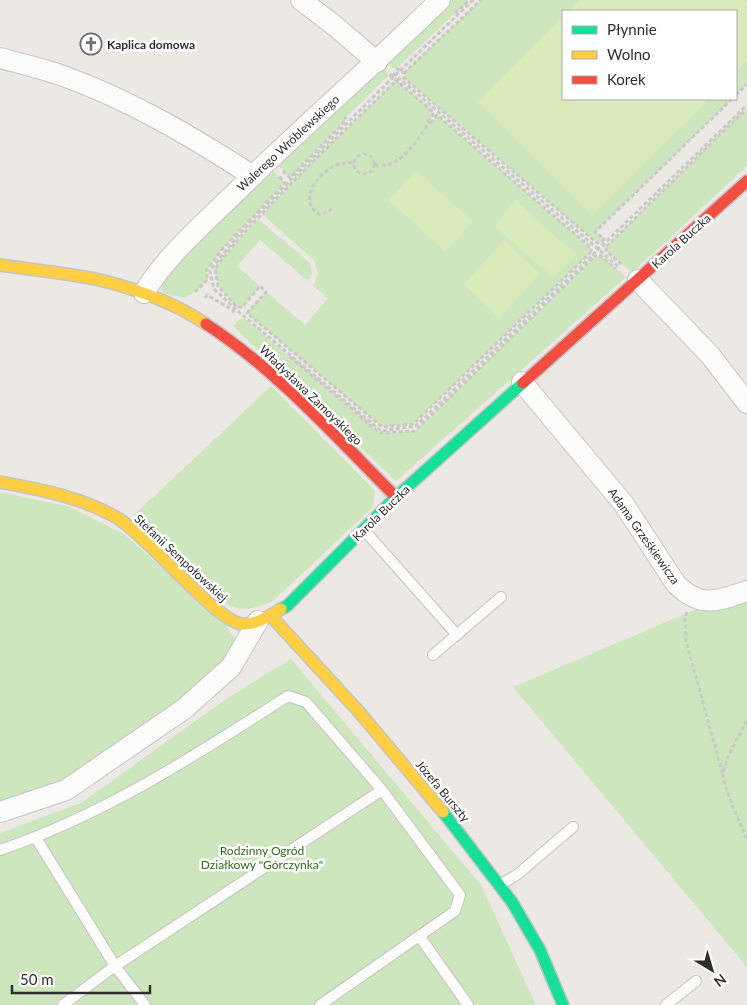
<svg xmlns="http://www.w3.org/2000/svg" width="747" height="1005" viewBox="0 0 747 1005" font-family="Lato,sans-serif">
<rect width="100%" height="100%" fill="#ece8e4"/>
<g fill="#cee6be">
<polygon points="451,0 469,0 397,68 393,68 386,62"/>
<polygon points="481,0 747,0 747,84 736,95 736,11 563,11 563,99 732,99 596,231 604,239 601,243 597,243 404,78 404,73"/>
<polygon points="381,67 388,73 388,76 345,118 345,121 290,178 278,165"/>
<polygon points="395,82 399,82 434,113 429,121 431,123 437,115 591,248 591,252 413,424 382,427 247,313 266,292 305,325 328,298 313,286 318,273 314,260 262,214 320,154"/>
<polygon points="747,108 747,166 634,271 631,272 606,251 606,247"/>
<polygon points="272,170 285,183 223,248 206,271 208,279 195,292 185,298 163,293 160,284 163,272"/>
<polygon points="258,219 310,263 312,274 308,281 260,240 237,266 260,286 242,307 237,307 218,286 215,269 224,257"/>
<polygon points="595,256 601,256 626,277 396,481 233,326 240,319 245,319 380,433 415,431"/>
<path d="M271,386L375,491L373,507L273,601C255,608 248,612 229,606L133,516Z"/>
<polygon points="0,492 70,507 124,534 226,625 240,648 209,677 67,780 0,801"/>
<polygon points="747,593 747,967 513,687 692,611"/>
<polygon points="291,659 481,885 536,1005 0,1005 0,833 81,803 226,699"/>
</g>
<g fill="#d9eabb">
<polygon points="579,0 743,0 747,4 747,60 736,72 736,11 568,11"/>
<polygon points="563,16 563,99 709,99 592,215 478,101"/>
<polygon points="416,170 473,222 445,252 389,200"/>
<polygon points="516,200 576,255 553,278 495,226"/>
<polygon points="504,240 540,274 499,318 464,284"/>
</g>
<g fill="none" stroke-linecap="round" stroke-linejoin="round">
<g stroke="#c5c4c5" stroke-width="12">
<g id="lane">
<polyline points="364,530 457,635"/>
<polyline points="433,655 501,597"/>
<polyline points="36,838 115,966 145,1005"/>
<path d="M0,850C104,815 196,755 288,696L306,702L382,790L460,895L455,911L320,1005"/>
<polyline points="500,885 518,874 573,827"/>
<polyline points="420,937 468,1005"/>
<polyline points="63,1005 115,966 382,790"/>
<polyline points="666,1005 696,981"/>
</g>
</g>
<g stroke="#c5c4c5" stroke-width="22">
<g id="street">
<polyline points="301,0 335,26 377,62"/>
<path d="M0,58C22,64 45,69 66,77C132,101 194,138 253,176"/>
<polyline points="638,280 710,355 747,403"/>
<path d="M144,293C164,258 206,221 235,193C302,127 373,66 440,0"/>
<path d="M522,382L623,503L676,584C701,609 717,601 747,591"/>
<polyline points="0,812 66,790 184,709 231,667 258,621"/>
</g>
</g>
<g stroke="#c5c4c5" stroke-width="14">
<g id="fast">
<polyline points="281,609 287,606 396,497 523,383"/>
<polyline points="443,812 512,902 540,950 563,1005"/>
</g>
</g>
<g stroke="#c5c4c5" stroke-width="14">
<g id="slow">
<path d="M0,265C33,270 67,273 100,280C136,289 175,303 206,324"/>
<path d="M0,482C41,490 82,497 119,519C149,538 216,621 242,624C256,625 270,616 281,609"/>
<polyline points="271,616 360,713 443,812"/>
</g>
</g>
<g stroke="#c5c4c5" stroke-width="14">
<g id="jam">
<path d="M206,324C278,371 336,437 396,497"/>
<polyline points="523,383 747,181"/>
</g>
</g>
<g stroke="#c9c9c8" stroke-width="3" stroke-dasharray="4 2.5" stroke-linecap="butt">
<path d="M473,0C419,52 365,104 313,158C277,194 240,230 210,271L214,289L240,313L381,431L416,426L747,105"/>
<polyline points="455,13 469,0"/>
<polyline points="396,68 404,73 404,78 597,243 601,243 606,247 606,251 621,264"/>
<polyline points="393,73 620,268"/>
<polyline points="404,73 481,0"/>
<polyline points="390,74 399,82"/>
<polyline points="390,75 434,113 428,121 431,123 437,115 591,248 591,252 595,256 601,256 616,269"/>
<polyline points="736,95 747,84"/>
<polyline points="732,99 595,232 604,239 601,243 606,247 744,111"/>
<circle cx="364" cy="164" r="10"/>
<path d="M375,165C402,169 417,140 430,121"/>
<polyline points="283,171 290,178 345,121 346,117"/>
<path d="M332,209L321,215C296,203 317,174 334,166C340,163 347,163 354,162"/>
<polyline points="195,292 208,279 206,271 223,248 285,183 279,176"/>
<polyline points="205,298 207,295 233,310 234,315"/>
<path d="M290,357L380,433L415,431L595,256L591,252L413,424L382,427L247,313L266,292L260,286L242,307H237L218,286L215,269C233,243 256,220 278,197C316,158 355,120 395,82H399"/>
<polyline points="687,612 685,618 686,641 723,775"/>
<path d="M747,721C739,736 726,756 723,774C722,784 742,828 747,839"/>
</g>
<use href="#lane" stroke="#fcfcfb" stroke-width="10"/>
<use href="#street" stroke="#fcfcfb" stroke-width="20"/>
<use href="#fast" stroke="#16e098" stroke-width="11"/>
<use href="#slow" stroke="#ffcf43" stroke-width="11"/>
<use href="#jam" stroke="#f24e42" stroke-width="11"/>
</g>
<defs>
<g id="church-ring" transform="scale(1.125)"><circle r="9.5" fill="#fff" stroke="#706f6e" stroke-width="1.5"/><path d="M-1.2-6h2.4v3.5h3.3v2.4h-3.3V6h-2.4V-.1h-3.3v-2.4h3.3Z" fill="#706f6e"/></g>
</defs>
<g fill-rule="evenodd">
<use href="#church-ring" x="91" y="44"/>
</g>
<g text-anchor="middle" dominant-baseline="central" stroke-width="5" stroke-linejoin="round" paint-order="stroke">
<g font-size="12" font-weight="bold" fill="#2e2e2e" stroke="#fff" text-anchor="start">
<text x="107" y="44">Kaplica domowa</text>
</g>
<g font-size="12" fill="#2e2e2e" stroke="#fff">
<text transform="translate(288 143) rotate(-43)">Walerego Wróblewskiego</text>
<text transform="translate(681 241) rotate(-42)">Karola Buczka</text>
<text transform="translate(311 395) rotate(44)">Władysława Zamoyskiego</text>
<text transform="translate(381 513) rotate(-44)">Karola Buczka</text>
<text transform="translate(644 536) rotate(55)">Adama Grześkiewicza</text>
<text transform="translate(181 558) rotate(43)">Stefanii Sempołowskiej</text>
<text transform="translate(443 791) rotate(50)">Józefa Burszty</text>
</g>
<g font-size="12" fill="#2c6e1b" stroke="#fff">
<text x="262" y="850">Rodzinny Ogród<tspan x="262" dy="14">Działkowy "Górczynka"</tspan></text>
</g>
</g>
<rect x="562" y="10" width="175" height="90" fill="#ffffff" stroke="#ababab"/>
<rect x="572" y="26" width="25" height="8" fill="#16e098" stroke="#ababab"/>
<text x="607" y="35" font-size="15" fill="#2e2e2e">Płynnie</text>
<rect x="572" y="51" width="25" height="8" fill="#ffcf43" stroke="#ababab"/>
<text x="607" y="60" font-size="15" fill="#2e2e2e">Wolno</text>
<rect x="572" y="76" width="25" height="8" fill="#f24e42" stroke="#ababab"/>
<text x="607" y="85" font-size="15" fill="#2e2e2e">Korek</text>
<g transform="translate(712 970) rotate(142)" stroke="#ffffff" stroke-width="4" paint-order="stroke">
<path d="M0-4L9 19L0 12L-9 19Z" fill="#2e2e2e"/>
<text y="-8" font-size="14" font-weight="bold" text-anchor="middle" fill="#2e2e2e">N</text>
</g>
<path d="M12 985v8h138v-8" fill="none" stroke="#2e2e2e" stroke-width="2.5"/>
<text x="20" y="985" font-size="15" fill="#2e2e2e" stroke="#ffffff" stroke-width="4" paint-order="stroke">50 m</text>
</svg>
